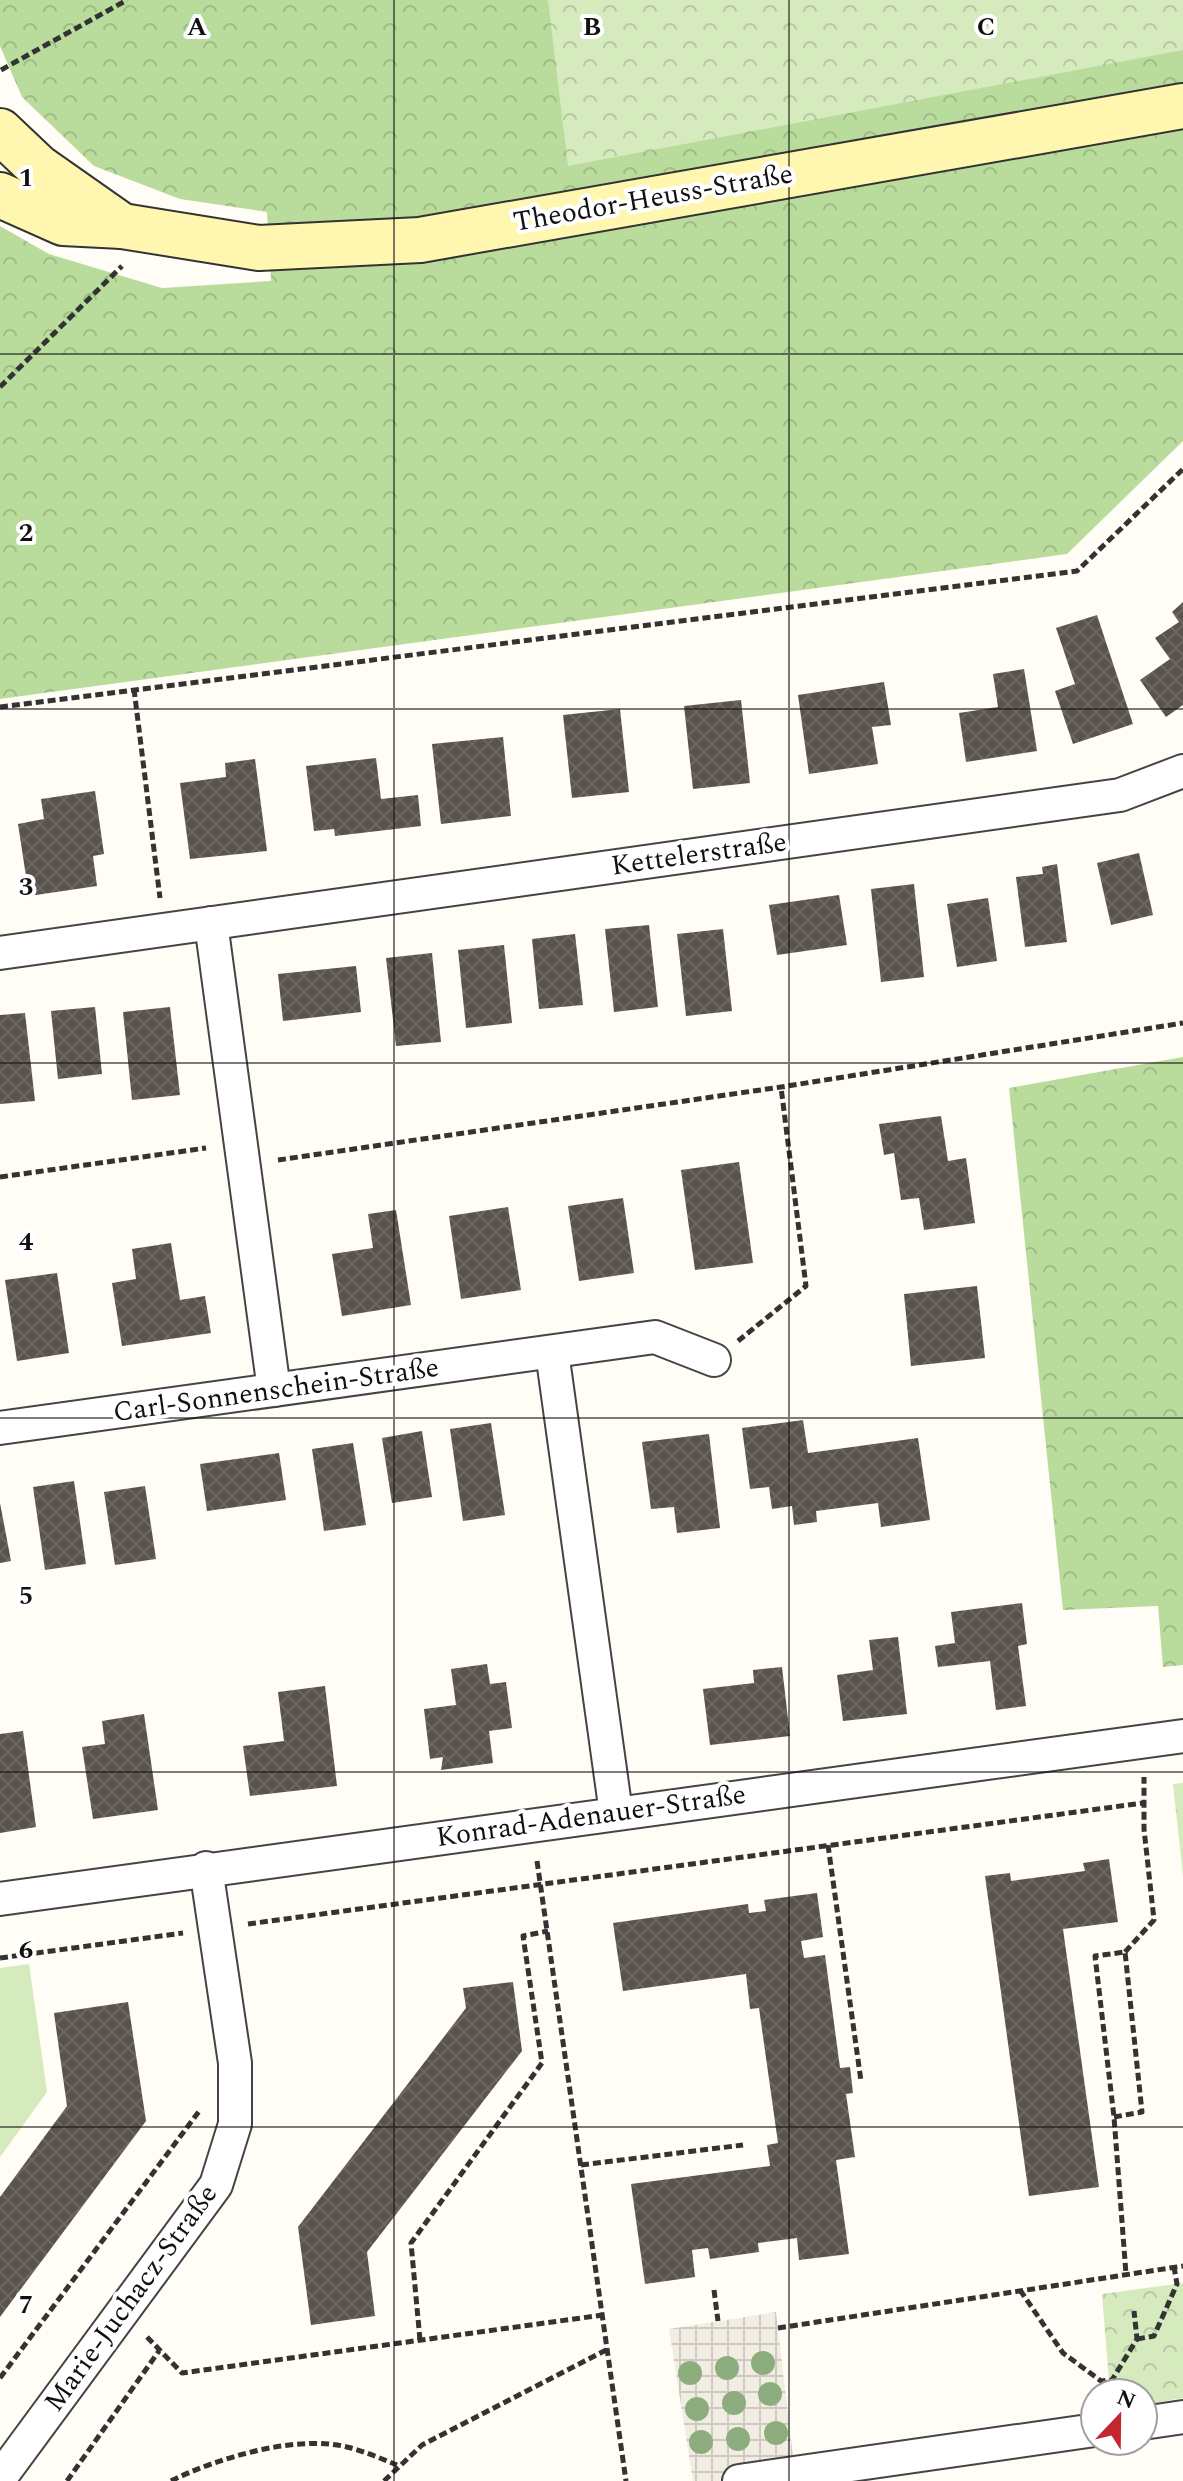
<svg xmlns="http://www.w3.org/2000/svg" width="1183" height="2481" viewBox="0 0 1183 2481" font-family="Spectral,serif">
<defs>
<pattern id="forest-crowns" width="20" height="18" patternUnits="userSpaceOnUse" patternTransform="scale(2)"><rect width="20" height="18" fill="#b9dc9c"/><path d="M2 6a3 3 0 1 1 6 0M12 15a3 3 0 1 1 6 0" fill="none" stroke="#9ebc85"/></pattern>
<pattern id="park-crowns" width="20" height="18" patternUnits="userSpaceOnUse" patternTransform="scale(2)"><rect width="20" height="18" fill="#d5ebbd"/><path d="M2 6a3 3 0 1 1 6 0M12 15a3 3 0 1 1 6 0" fill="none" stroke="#b6c8a1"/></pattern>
<pattern id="plaza-grid" width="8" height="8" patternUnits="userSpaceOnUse" patternTransform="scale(2)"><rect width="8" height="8" fill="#f1ede2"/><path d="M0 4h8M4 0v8" fill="none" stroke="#cecac1"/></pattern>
<pattern id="building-cross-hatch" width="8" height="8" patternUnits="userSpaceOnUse" patternTransform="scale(2)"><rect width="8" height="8" fill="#5a524d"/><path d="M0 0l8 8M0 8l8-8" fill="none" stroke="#6d6662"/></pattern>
</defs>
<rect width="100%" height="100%" fill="#fffdf5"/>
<polygon fill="#d5ebbd" points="29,1964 47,2092 0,2157 0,1968"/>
<g fill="url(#forest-crowns)">
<polygon points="0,0 1183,0 1183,441 1067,554 0,699 0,226 49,254 162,288 271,281 267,212 180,199 94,166 22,97 0,46"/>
<polygon points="1183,1057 1183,1665 1163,1667 1158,1606 1063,1610 1009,1088"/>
</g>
<g fill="url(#park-crowns)">
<polygon points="548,0 1183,0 1183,50 568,166"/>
<polygon points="1183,1783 1183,1876 1173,1784"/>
<polygon points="1183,2283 1183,2398 1143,2405 1143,2393 1110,2393 1102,2294"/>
</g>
<polygon fill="url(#plaza-grid)" points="776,2312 795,2474 739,2481 693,2481 669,2329"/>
<g fill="url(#building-cross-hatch)">
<polygon points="1183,602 1183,705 1166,717 1140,680 1170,659 1155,638 1179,622 1172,612"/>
<polygon points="1097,615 1133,724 1073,744 1055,691 1075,684 1056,628"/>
<polygon points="1024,669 1037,751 966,762 959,713 998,707 993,674"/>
<polygon points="884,682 891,725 872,727 878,764 809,774 798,695"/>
<polygon points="741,700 750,783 693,789 684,706"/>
<polygon points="620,709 629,792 572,798 563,715"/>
<polygon points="503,737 511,816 441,824 432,744"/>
<polygon points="376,758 381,799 418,795 421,826 335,836 334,829 314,831 306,766"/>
<polygon points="255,759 267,851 190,859 180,783 226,777 225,763"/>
<polygon points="95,791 104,854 93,856 97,886 29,896 18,824 44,819 41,799"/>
<polygon points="1139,853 1153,915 1111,925 1097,863"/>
<polygon points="1057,864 1067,942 1025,947 1016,877 1043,874 1042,867"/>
<polygon points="914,884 924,977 881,982 871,889"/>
<polygon points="839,895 847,945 777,955 769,905"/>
<polygon points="988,898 997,961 957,967 947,904"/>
<polygon points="649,925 658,1007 614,1012 605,929"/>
<polygon points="723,929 732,1011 686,1016 677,934"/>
<polygon points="575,934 583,1005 539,1009 532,939"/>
<polygon points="504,945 512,1023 466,1028 458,950"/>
<polygon points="432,953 441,1042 396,1046 386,958"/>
<polygon points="356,966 361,1012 283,1021 278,974"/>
<polygon points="95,1007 102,1074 58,1079 51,1011"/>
<polygon points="170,1007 180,1095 132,1100 123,1012"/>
<polygon points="25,1013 35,1101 0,1104 0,1015"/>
<polygon points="941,1116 948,1161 966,1158 975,1223 924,1230 919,1198 901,1200 894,1153 884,1155 879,1124"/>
<polygon points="739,1162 753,1263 695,1270 681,1170"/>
<polygon points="623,1198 634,1273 579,1281 568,1206"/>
<polygon points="508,1207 521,1290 461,1299 449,1216"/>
<polygon points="396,1210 411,1305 342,1316 332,1254 373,1248 368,1214"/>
<polygon points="171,1243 180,1300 205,1296 211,1333 122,1346 112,1283 136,1279 132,1249"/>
<polygon points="57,1273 69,1353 17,1361 5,1280"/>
<polygon points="977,1286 985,1358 911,1366 904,1294"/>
<polygon points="803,1420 808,1453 918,1438 930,1520 881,1527 878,1503 816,1511 817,1522 794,1525 792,1506 772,1509 769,1487 750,1489 742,1428"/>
<polygon points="491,1423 505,1515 463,1521 450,1429"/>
<polygon points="422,1431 432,1497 392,1503 382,1438"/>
<polygon points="709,1434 720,1528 677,1533 674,1507 651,1509 642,1442"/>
<polygon points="353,1443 366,1525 324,1531 312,1449"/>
<polygon points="279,1453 286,1500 207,1511 200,1464"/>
<polygon points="74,1481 86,1564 45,1570 33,1487"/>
<polygon points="145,1486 156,1559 115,1565 104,1492"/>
<polygon points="0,1503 11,1561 0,1563"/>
<polygon points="1022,1603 1027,1644 1018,1646 1026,1706 996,1710 990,1661 938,1667 935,1646 955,1643 951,1612"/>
<polygon points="898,1637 907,1714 843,1721 837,1675 873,1670 869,1640"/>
<polygon points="487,1664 490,1684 506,1682 512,1728 489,1731 493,1763 441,1770 443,1757 430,1759 424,1709 456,1705 451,1669"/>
<polygon points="782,1667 790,1736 710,1745 703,1689 754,1683 753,1670"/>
<polygon points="325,1686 337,1786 250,1796 243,1746 284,1741 278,1692"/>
<polygon points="144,1714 158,1810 93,1819 82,1747 105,1744 102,1721"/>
<polygon points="23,1731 36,1827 0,1833 0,1734"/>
<polygon points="1109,1859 1118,1922 1063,1929 1099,2187 1029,2196 985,1876 1010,1873 1011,1881 1085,1871 1083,1863"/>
<polygon points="817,1893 823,1937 801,1941 804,1958 825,1955 840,2068 850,2067 853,2093 846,2094 855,2157 836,2160 849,2254 799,2260 797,2238 758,2243 759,2252 710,2259 708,2248 692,2250 695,2277 645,2284 631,2184 770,2166 767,2145 778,2143 759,2008 750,2009 746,1974 623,1991 613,1923 748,1904 749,1913 766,1911 764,1900"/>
<polygon points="513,1982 522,2051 367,2252 375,2316 311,2325 298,2227 466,2008 463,1988"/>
<polygon points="128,2002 146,2121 0,2317 0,2197 67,2106 54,2013"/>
</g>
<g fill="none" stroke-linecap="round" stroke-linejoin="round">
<g stroke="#444" stroke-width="36">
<g id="street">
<polyline points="211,923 274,1390"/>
<polyline points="0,953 1120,795 1183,771"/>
<polyline points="552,1352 616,1813"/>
<polyline points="0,1428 655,1337 714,1360"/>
<polyline points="0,1899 1183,1736"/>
<polyline points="1143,2423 1183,2417"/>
<polyline points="0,2478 216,2185 235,2124 235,2063 206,1868"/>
<polyline points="739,2481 1095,2430"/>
</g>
</g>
<g stroke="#333" stroke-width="48">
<g id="secondary">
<polyline points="0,131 38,167 122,226"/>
<polyline points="0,195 63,223 122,226 259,248 420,240 1183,106"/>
</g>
</g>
<g stroke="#333" stroke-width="5" stroke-dasharray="8 4" stroke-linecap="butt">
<polyline points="1,70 127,0"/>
<polyline points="0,387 122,266"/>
<polyline points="134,689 160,898"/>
<polyline points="0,707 1077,571 1183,469"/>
<polyline points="278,1160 781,1087 1183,1023"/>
<polyline points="0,1177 206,1148"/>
<polyline points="738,1341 806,1286 781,1087"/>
<polyline points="828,1845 861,2081"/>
<polyline points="537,1861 626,2481"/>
<polyline points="248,1924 1143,1803"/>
<polyline points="1125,1952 1154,1920 1144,1829 1144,1777"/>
<polyline points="0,1958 183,1933"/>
<polyline points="1114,2117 1142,2112 1125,1952 1095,1956 1114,2117 1126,2274"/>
<polyline points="581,2165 743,2145"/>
<polyline points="714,2290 718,2321"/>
<polyline points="1020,2290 1063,2353 1101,2381 1112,2380 1137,2339 1134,2311"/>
<polyline points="778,2328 1183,2266"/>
<polyline points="147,2337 182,2373 603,2315"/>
<polyline points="1137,2339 1154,2336 1177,2284 1174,2267"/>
<polyline points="420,2340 411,2243 542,2063 523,1936 548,1931"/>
<polyline points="0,2378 200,2110"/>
<polyline points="1107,2380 1108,2393"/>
<polyline points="67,2481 159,2351"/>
<path d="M171,2481C217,2458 299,2433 351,2448C366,2452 382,2459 397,2465"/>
<polyline points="384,2481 422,2445 608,2349"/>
</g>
<use href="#street" stroke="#fff" stroke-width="32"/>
<use href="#secondary" stroke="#fff6b0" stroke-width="44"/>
</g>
<g fill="#8dad7f">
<circle cx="763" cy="2363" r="12"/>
<circle cx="727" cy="2368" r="12"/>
<circle cx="690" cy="2373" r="12"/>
<circle cx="770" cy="2394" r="12"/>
<circle cx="734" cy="2403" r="12"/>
<circle cx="697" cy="2409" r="12"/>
<circle cx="776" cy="2433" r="12"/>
<circle cx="738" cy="2439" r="12"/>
<circle cx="701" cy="2442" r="12"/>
</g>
<path fill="none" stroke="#111" stroke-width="2" stroke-opacity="0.55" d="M394,0V2481M789,0V2481M0,354H1183M0,709H1183M0,1063H1183M0,1418H1183M0,1772H1183M0,2127H1183"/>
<g text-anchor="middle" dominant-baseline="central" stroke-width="8" stroke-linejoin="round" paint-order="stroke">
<g font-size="28" fill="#111" stroke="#fff">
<text transform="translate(653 198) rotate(-10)">Theodor-Heuss-Straße</text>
<text transform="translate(699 854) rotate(-8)">Kettelerstraße</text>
<text transform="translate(276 1390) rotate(-8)">Carl-Sonnenschein-Straße</text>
<text transform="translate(591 1816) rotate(-8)">Konrad-Adenauer-Straße</text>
<text transform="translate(131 2298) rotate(-54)">Marie-Juchacz-Straße</text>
</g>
</g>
<g font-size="26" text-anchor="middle" font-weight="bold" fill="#111" stroke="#fff" stroke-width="8" stroke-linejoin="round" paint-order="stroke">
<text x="197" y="35">A</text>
<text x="592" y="35">B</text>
<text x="986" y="35">C</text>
<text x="26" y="186">1</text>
<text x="26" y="541">2</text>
<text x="26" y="895">3</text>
<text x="26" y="1250">4</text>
<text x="26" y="1604">5</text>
<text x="26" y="1958">6</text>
<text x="26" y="2313">7</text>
</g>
<g transform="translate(1119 2417) rotate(22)"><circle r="38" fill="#ffffff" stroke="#a0a0a0" stroke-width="2"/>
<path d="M0-6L14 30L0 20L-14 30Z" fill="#c4262e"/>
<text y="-12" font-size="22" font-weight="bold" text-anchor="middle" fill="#111111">N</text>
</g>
</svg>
